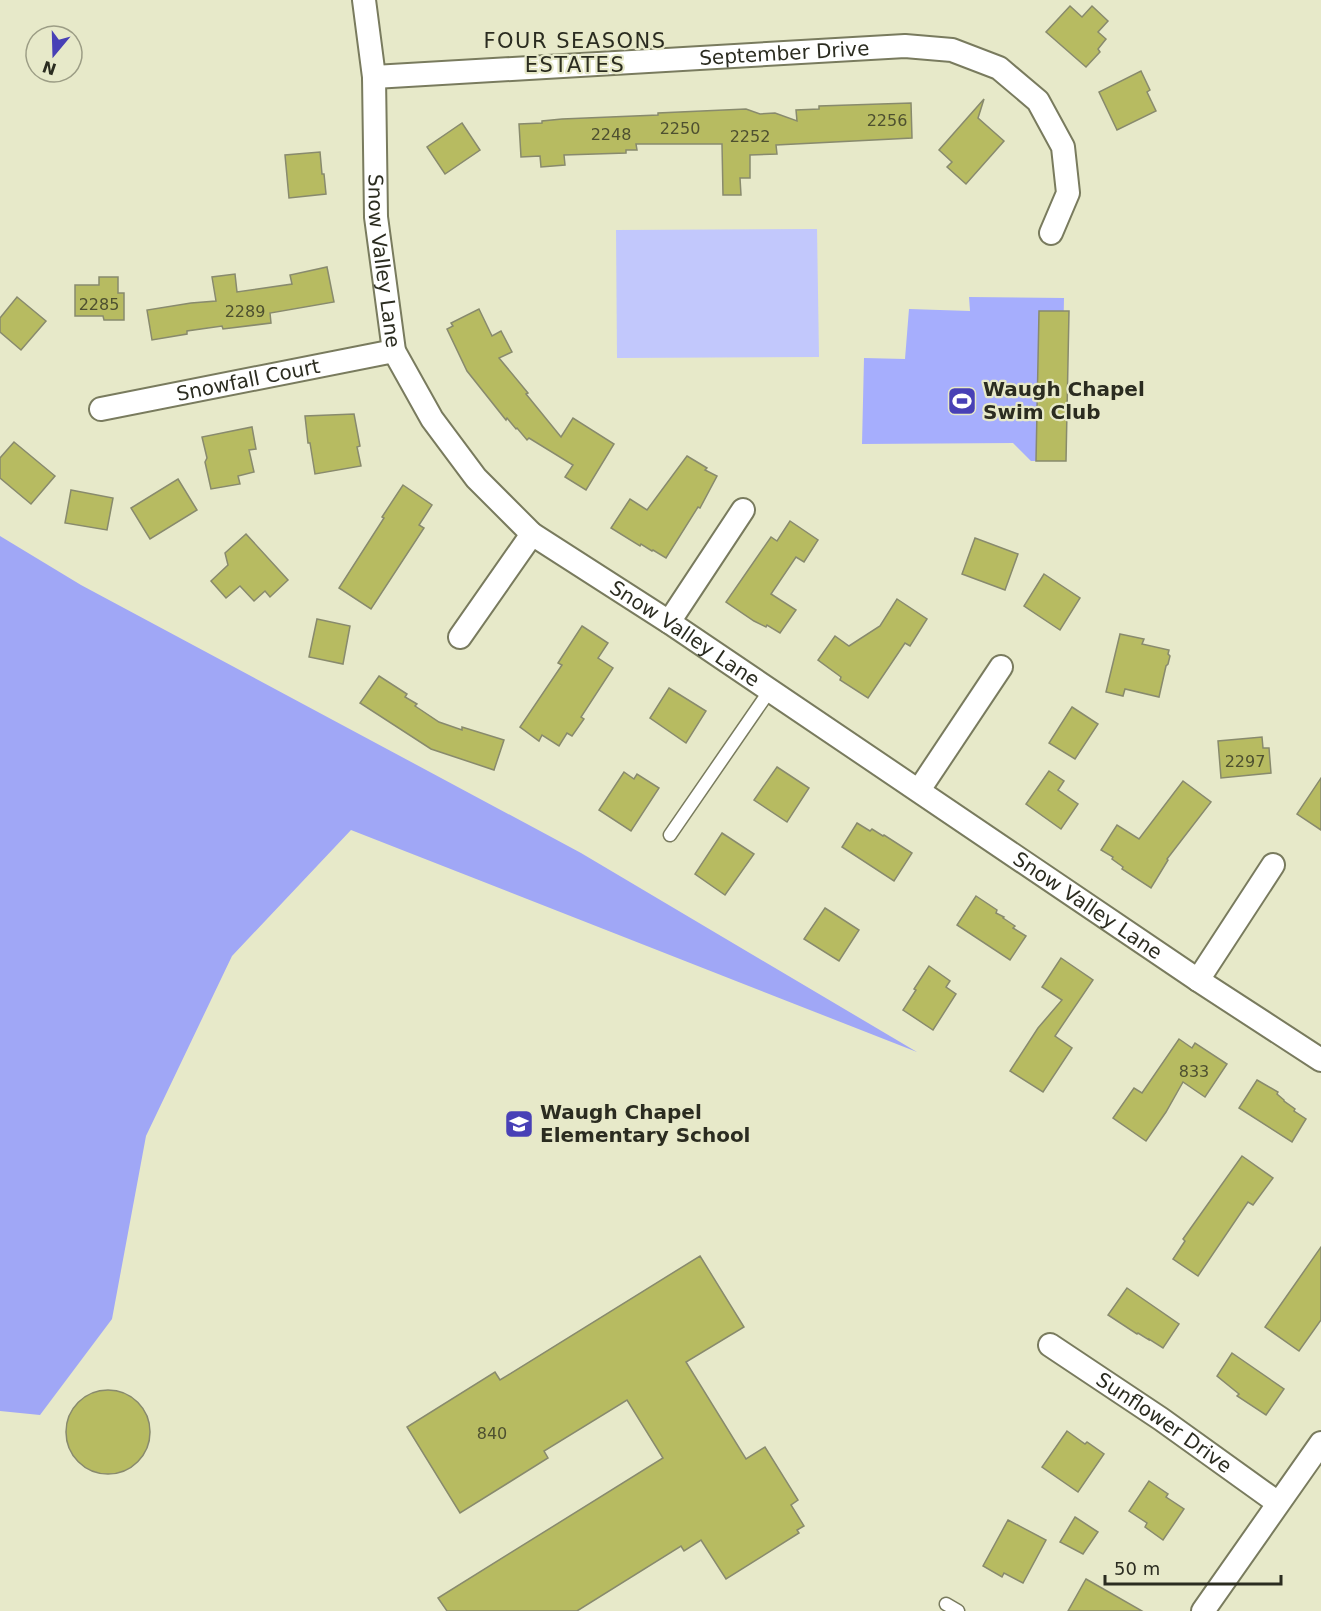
<svg xmlns="http://www.w3.org/2000/svg" width="1321" height="1611" viewBox="0 0 1321 1611" font-family="'DejaVu Sans',sans-serif">
<rect width="100%" height="100%" fill="#e7e9c9"/>
<polygon fill="#c2c8fc" points="817,229 819,357 617,358 616,230"/>
<polygon fill="#a0a7f6" points="0,536 81,585 581,853 917,1052 351,830 232,956 146,1136 112,1319 40,1415 0,1411"/>
<polygon fill="#a6aefd" points="969,297 1064,298 1061,461 1031,461 1013,443 862,444 864,358 905,359 909,309 970,311"/>
<g fill="#b7bb61" stroke="#888a6d" stroke-width="1.5">
<polygon points="1070,6 1082,17 1092,6 1108,21 1098,32 1106,39 1098,49 1100,52 1086,67 1046,32"/>
<polygon points="1141,71 1150,90 1147,92 1156,111 1117,130 1099,92"/>
<polygon points="984,99 978,118 1004,141 966,184 947,167 952,162 939,150"/>
<polygon points="911,103 912,138 776,145 777,154 750,155 750,178 740,178 741,195 723,195 722,144 636,144 637,150 626,150 626,153 564,155 565,165 541,167 540,156 521,157 519,124 542,123 542,121 562,119 658,115 658,113 746,109 760,114 775,113 797,121 796,110 819,109 819,106"/>
<polygon points="462,123 480,150 445,174 427,147"/>
<polygon points="320,152 322,174 324,174 326,194 289,198 285,155"/>
<polygon points="327,267 334,302 270,313 271,323 223,329 222,326 187,331 187,334 152,340 147,310 191,303 216,301 212,277 235,274 237,292 292,284 290,275"/>
<polygon points="99,277 118,277 118,293 124,293 124,320 104,320 103,316 75,316 75,285 99,285"/>
<polygon points="17,297 46,321 21,350 0,332 0,318"/>
<polygon points="479,309 492,336 501,331 512,352 499,358 528,393 526,394 561,437 573,418 614,444 586,490 565,477 573,465 529,438 527,440 517,428 516,429 507,418 506,420 467,371 447,329 453,326 451,323"/>
<polygon points="1039,311 1069,311 1066,461 1036,461"/>
<polygon points="354,414 360,446 357,447 361,466 315,474 310,443 308,443 305,416"/>
<polygon points="252,427 256,449 249,450 254,472 238,476 240,484 211,489 205,462 207,458 202,437"/>
<polygon points="14,442 55,476 31,504 0,478 0,458"/>
<polygon points="687,456 707,468 705,470 717,476 700,508 698,507 666,558 653,550 652,551 641,544 640,546 611,528 630,499 647,510"/>
<polygon points="178,479 197,510 150,539 131,508"/>
<polygon points="403,485 432,505 419,525 424,528 371,609 339,588 384,518 382,517"/>
<polygon points="71,490 113,498 107,530 65,523"/>
<polygon points="790,521 818,540 804,562 796,557 771,594 796,610 780,633 767,625 766,627 754,621 726,602 771,537 777,541"/>
<polygon points="246,534 288,580 270,597 265,591 254,601 240,586 226,598 211,581 228,565 225,553"/>
<polygon points="975,538 1018,554 1005,590 962,574"/>
<polygon points="1044,574 1080,598 1060,630 1024,606"/>
<polygon points="897,599 927,619 910,646 905,643 868,698 840,680 841,677 818,660 835,636 849,646 880,626"/>
<polygon points="317,619 350,626 343,664 309,657"/>
<polygon points="582,626 608,643 598,658 613,668 581,717 584,719 572,736 567,733 559,746 542,735 539,741 520,727 562,665 558,663"/>
<polygon points="1120,634 1144,639 1142,644 1169,650 1168,654 1170,656 1168,664 1166,666 1159,697 1125,689 1123,696 1106,692"/>
<polygon points="379,676 407,694 405,697 417,704 415,706 439,722 462,730 462,727 504,740 494,770 431,749 360,703"/>
<polygon points="669,688 706,711 686,743 650,718"/>
<polygon points="1072,707 1098,724 1075,759 1049,743"/>
<polygon points="1262,737 1263,748 1269,748 1271,773 1221,778 1218,741"/>
<polygon points="777,767 809,788 787,822 754,800"/>
<polygon points="1049,771 1064,781 1058,790 1078,804 1061,829 1026,804"/>
<polygon points="624,772 634,779 637,774 659,788 631,831 599,810"/>
<polygon points="1321,778 1321,830 1297,814"/>
<polygon points="1183,781 1211,802 1167,859 1168,860 1151,888 1122,869 1123,867 1112,859 1113,857 1101,850 1117,825 1139,839"/>
<polygon points="857,823 870,831 872,829 883,836 884,835 912,853 894,881 842,847"/>
<polygon points="722,833 754,854 725,895 695,874"/>
<polygon points="976,896 997,910 996,913 1004,917 1003,918 1015,926 1013,928 1026,936 1010,960 957,925"/>
<polygon points="825,908 859,930 839,961 804,939"/>
<polygon points="1061,958 1093,980 1055,1036 1072,1048 1043,1092 1010,1071 1038,1028 1062,1000 1042,987"/>
<polygon points="929,966 950,981 946,987 956,994 933,1030 903,1010 916,990 914,989"/>
<polygon points="1179,1039 1192,1048 1195,1043 1227,1064 1205,1097 1183,1082 1166,1112 1146,1141 1113,1118 1134,1088 1142,1093"/>
<polygon points="1257,1080 1278,1092 1277,1094 1284,1100 1284,1101 1295,1109 1294,1111 1306,1119 1292,1142 1239,1108"/>
<polygon points="1242,1156 1273,1178 1253,1205 1248,1202 1198,1276 1173,1259 1185,1241 1183,1239"/>
<polygon points="1321,1247 1321,1320 1299,1351 1265,1327"/>
<polygon points="700,1256 744,1327 686,1362 746,1459 765,1447 798,1500 791,1505 804,1526 797,1530 799,1533 726,1579 701,1540 684,1551 681,1546 577,1611 447,1611 438,1598 663,1458 627,1400 544,1451 548,1458 460,1513 407,1427 495,1372 500,1380"/>
<polygon points="1127,1288 1179,1324 1163,1348 1149,1339 1149,1340 1138,1333 1137,1334 1108,1315"/>
<polygon points="1232,1353 1284,1389 1266,1415 1237,1396 1239,1394 1217,1376"/>
<circle cx="108" cy="1432" r="42"/>
<polygon points="1067,1431 1085,1444 1087,1442 1104,1454 1078,1492 1042,1467"/>
<polygon points="1149,1481 1168,1494 1166,1497 1184,1509 1163,1540 1145,1527 1147,1523 1129,1511"/>
<polygon points="1075,1517 1098,1532 1083,1554 1060,1542"/>
<polygon points="1008,1520 1046,1540 1023,1583 1004,1573 1002,1577 983,1566"/>
<polygon points="1086,1579 1142,1611 1068,1611"/>
</g>
<g fill="none" stroke-linecap="round" stroke-linejoin="round">
<g stroke="#797b5e" stroke-width="15">
<g id="lane">
<polyline points="670,835 770,690"/>
<polyline points="946,1604 958,1611"/>
</g>
</g>
<g stroke="#797b5e" stroke-width="26">
<g id="street">
<path id="s1" d="M364,0L374,77L376,217L394,351L432,419L476,478L532,534L669,622L1198,980L1321,1060"/>
<path id="s2" d="M374,77L905,46L952,50L999,68L1038,101L1063,147L1068,193L1051,233"/>
<path id="s3" d="M101,409L394,351"/>
<polyline points="669,622 743,510"/>
<polyline points="460,637 532,534"/>
<polyline points="919,790 1001,667"/>
<polyline points="1198,980 1273,865"/>
<path id="s4" d="M1050,1345L1161,1419L1278,1503"/>
<polyline points="1203,1611 1321,1443"/>
</g>
</g>
<use href="#lane" stroke="#fff" stroke-width="12"/>
<use href="#street" stroke="#fff" stroke-width="22"/>
</g>
<defs>
<g id="stadium-square" transform="scale(1.5)"><rect x="-9" y="-9" width="18" height="18" rx="4" fill="#4840b6" stroke="#e7e9c9"/><path d="M0-5a6.5 5 0 1 0 0 10a6.5 5 0 1 0 0-10ZM-3.5-1.8h7v3.6h-7Z" fill="#fff"/></g>
<g id="school-square" transform="scale(1.5)"><rect x="-9" y="-9" width="18" height="18" rx="4" fill="#4840b6" stroke="#e7e9c9"/><path d="M0-5L7-2L0 1L-7-2ZM-4 1L0 2.5L4 1V4Q0 6-4 4Z" fill="#fff"/></g>
</defs>
<g fill-rule="evenodd">
<use href="#stadium-square" x="962" y="401"/>
<use href="#school-square" x="519" y="1124"/>
</g>
<g text-anchor="middle" dominant-baseline="central" stroke-width="4.5" stroke-linejoin="round" paint-order="stroke">
<g font-size="16" fill="#4e5030">
<text x="887" y="120">2256</text>
<text x="680" y="128">2250</text>
<text x="611" y="134">2248</text>
<text x="750" y="136">2252</text>
<text x="99" y="304">2285</text>
<text x="245" y="311">2289</text>
<text x="1245" y="761">2297</text>
<text x="1194" y="1071">833</text>
<text x="492" y="1433">840</text>
</g>
<g font-size="20" fill="#2b2c20" stroke="#e7e9c9">
<text stroke="none"><textPath href="#s2" startOffset="411">September Drive</textPath></text>
<text stroke="none"><textPath href="#s1" startOffset="262">Snow Valley Lane</textPath></text>
<text stroke="none"><textPath href="#s3" startOffset="150">Snowfall Court</textPath></text>
<text stroke="none"><textPath href="#s1" startOffset="766">Snow Valley Lane</textPath></text>
<text stroke="none"><textPath href="#s1" startOffset="1252">Snow Valley Lane</textPath></text>
<text stroke="none"><textPath href="#s4" startOffset="138">Sunflower Drive</textPath></text>
</g>
<g font-size="20" font-weight="bold" fill="#2b2c20" stroke="#e7e9c9" text-anchor="start">
<text x="983" y="389">Waugh Chapel<tspan x="983" dy="23">Swim Club</tspan></text>
<text x="540" y="1112">Waugh Chapel<tspan x="540" dy="23">Elementary School</tspan></text>
</g>
<g font-size="21" letter-spacing="1.5" fill="#2b2c20" stroke="#e7e9c9">
<text x="575" y="41">FOUR SEASONS<tspan x="575" dy="24">ESTATES</tspan></text>
</g>
</g>
<g transform="translate(54 54) rotate(199)"><circle r="28" fill="#e7e9c9" stroke="#9c9d85" stroke-width="1.5"/>
<path d="M0-4.5L10 22L0 15L-10 22Z" fill="#4840b6"/>
<text y="-9" font-size="16" font-weight="bold" text-anchor="middle" fill="#2b2c20">N</text>
</g>
<path d="M1105 1575v9h176v-9" fill="none" stroke="#2b2c20" stroke-width="3"/>
<text x="1114" y="1575" font-size="18" fill="#2b2c20" stroke="#e7e9c9" stroke-width="4.5" paint-order="stroke">50 m</text>
</svg>
